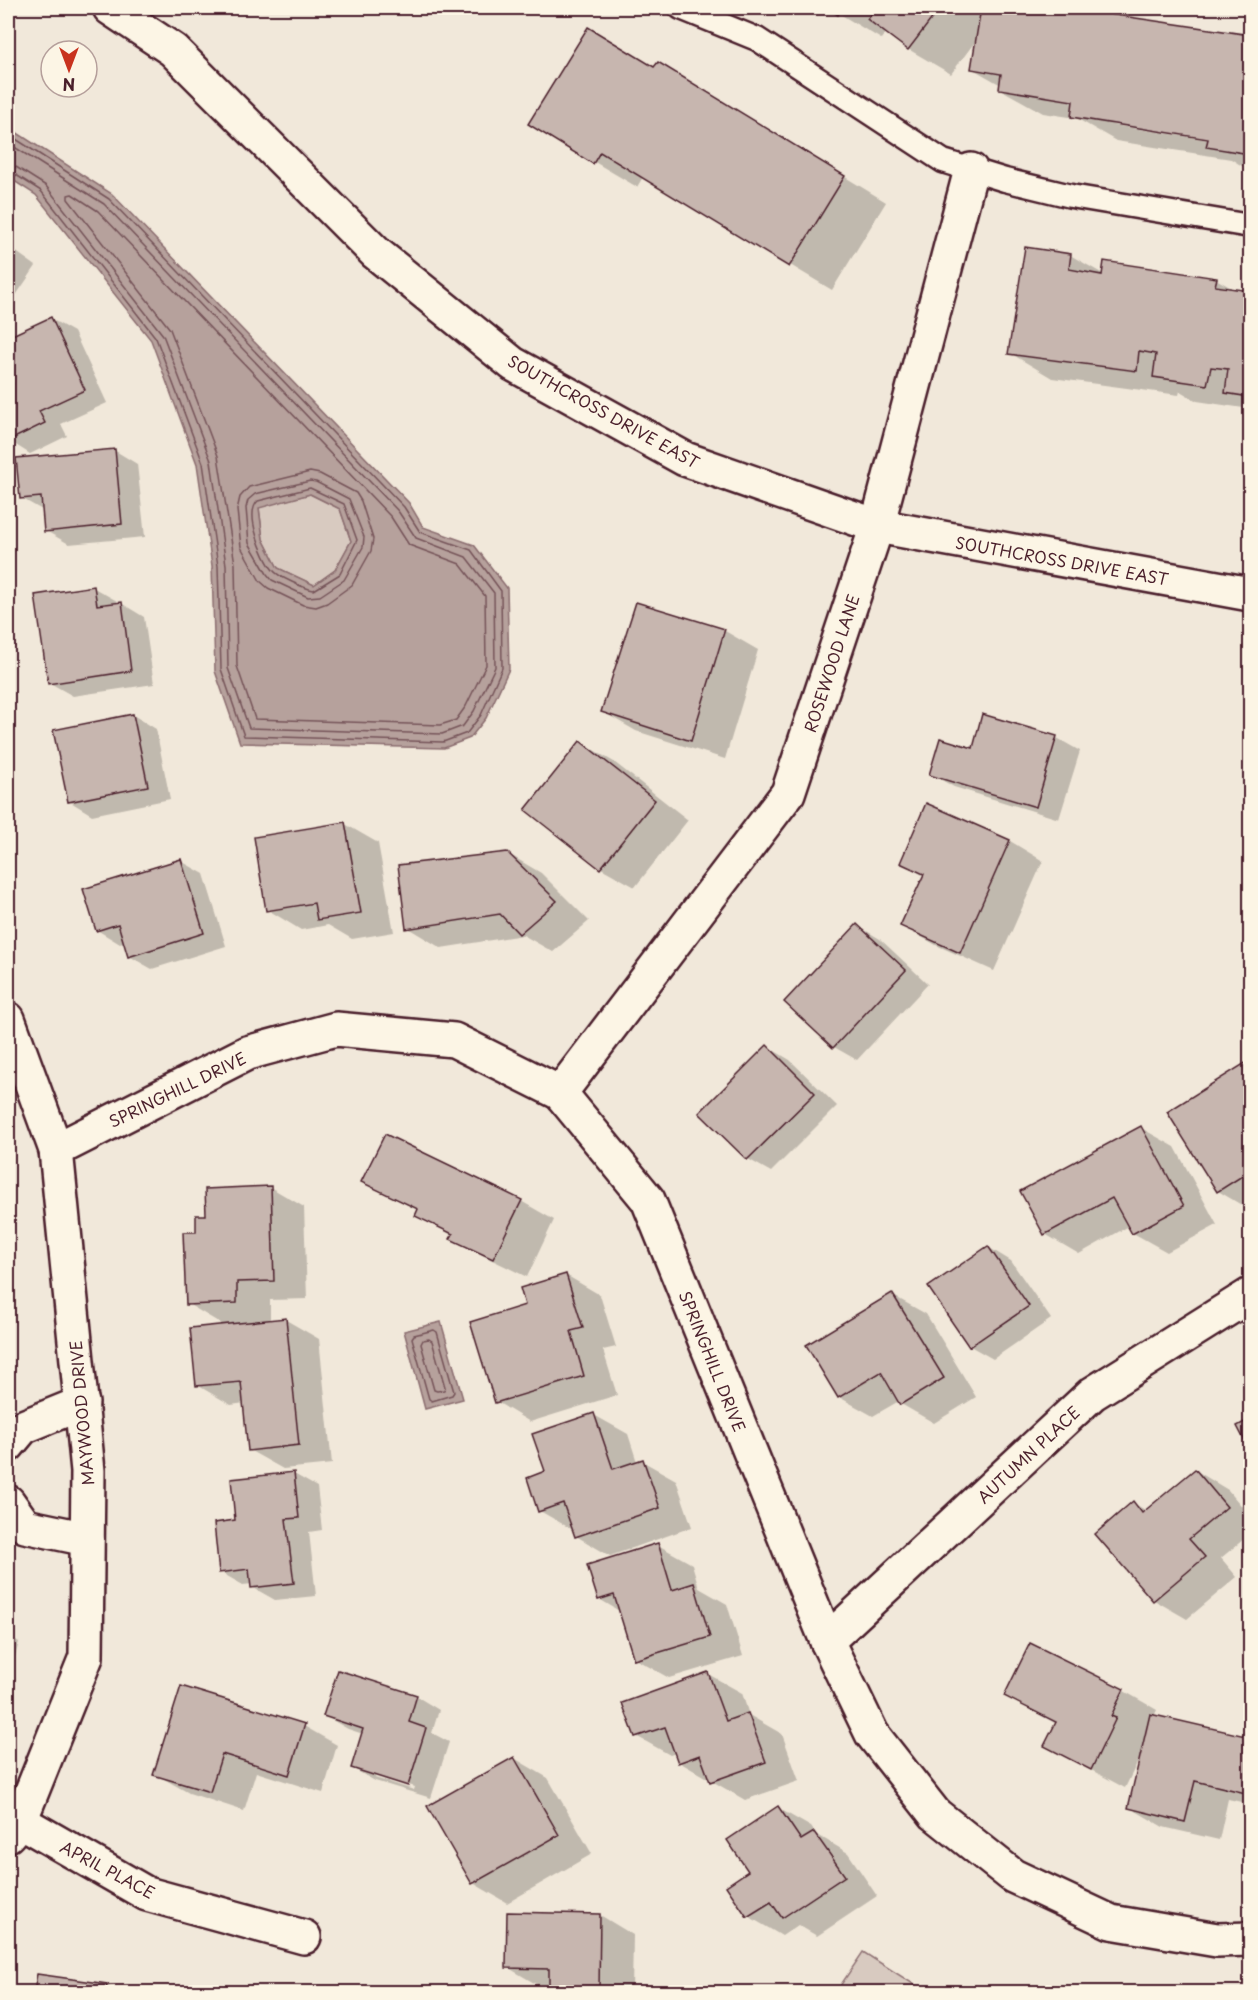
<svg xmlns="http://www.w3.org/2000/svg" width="1258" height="2000" viewBox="0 0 1258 2000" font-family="'Playpen Sans',sans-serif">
<rect width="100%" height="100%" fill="#f1e8da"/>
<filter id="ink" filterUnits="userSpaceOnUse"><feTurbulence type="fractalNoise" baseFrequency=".0167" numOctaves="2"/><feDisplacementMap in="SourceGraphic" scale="12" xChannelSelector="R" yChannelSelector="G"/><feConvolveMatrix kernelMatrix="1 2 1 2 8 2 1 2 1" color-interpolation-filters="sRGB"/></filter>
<g filter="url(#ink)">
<g fill="#d8cac0" stroke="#917476" stroke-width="1.5">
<polygon points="310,494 340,509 351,541 335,570 314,585 278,568 263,539 259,507"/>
<polygon points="863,1952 926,1992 836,1992"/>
</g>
<g fill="#b6a19c" stroke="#8b6d6f" stroke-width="1.5" fill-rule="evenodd">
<path d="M8,127L112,194L409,503L423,527L474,545L507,588L509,669L486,718L470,738L444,748L240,743L215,671L212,566L197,464L151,340L36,195L8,177ZM310,494L340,509L351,541L335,570L314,585L278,568L263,539L259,508Z"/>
<polygon points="441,1322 463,1399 425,1409 404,1331"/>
</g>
<g fill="#0003" fill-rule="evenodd">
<path d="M830,8H1091L1103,14L1250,37V171L1231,159L1116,141L1076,118L1043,113L1000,89L1001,85L973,69L977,39L951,74L908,49L886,32L881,39ZM1109,122L1216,138L1215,141L1113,125Z"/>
<polygon points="655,68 701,89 886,202 832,290 643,177 637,187 530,124"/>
<polygon points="8,246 36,266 8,307"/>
<polygon points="1070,255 1103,274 1216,279 1235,290 1250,293 1250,409 1197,401 1180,391 1179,395 1052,378 1010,353"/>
<polygon points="51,319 74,332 107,403 61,424 67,436 30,454 8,440 8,388 15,385 8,370 8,339"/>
<polygon points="114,450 137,464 145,537 69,544 46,531 44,511 21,498"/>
<polygon points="94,588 117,601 117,604 121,603 144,617 154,684 73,696 50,683"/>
<polygon points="637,604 725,631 758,650 725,759 636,731 603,712"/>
<polygon points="133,715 156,729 170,799 92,815 69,801"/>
<polygon points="983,716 1057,738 1080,751 1059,819 954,787 931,774 974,750"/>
<polygon points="580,742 614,762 688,820 635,887 601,868 527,810"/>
<polygon points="927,805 1010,841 1043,861 994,971 936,945 902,926 924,876 902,863"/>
<polygon points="345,824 378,843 394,932 352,939 328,925 301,930 268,910"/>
<polygon points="507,853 541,873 589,921 553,952 523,935 441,948 408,928"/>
<polygon points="181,861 204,874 226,946 152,969 129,956 125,942 120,944 97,930"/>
<polygon points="858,926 880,939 928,984 857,1060 834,1047"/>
<polygon points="768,1047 790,1060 837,1106 771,1172 748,1159"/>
<polygon points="1250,1061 1250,1210 1218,1191 1169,1112"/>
<polygon points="1141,1128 1175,1147 1217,1225 1167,1252 1133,1233 1129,1226 1079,1254 1045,1234"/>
<polygon points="363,1182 521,1201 554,1220 527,1277 486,1257 452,1238 453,1236 417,1215 419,1211"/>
<polygon points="270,1187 304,1207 307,1299 270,1300 270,1321 286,1320 319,1339 332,1464 283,1469 249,1450 245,1403 231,1405 197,1385 225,1326 188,1304 198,1233 208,1216"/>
<polygon points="988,1247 1011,1261 1051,1319 993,1359 970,1346"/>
<polygon points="566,1275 600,1295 616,1347 603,1350 617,1395 530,1422 497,1402 527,1306"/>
<polygon points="892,1295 926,1314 976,1397 934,1423 901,1404 899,1401 873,1416 839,1397"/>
<polygon points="594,1415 628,1434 637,1462 642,1461 676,1480 692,1527 610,1556 576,1536 573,1530 540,1511"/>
<polygon points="1195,1470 1228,1490 1250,1516 1250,1534 1221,1558 1237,1577 1187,1619 1154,1600 1133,1503 1147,1511"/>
<polygon points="294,1474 317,1487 322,1530 309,1532 316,1596 275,1600 252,1587 252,1584 243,1585 220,1572 237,1521"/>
<polygon points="658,1545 692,1564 699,1588 727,1604 743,1656 669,1678 635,1659 621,1612 599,1599"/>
<polygon points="8,1635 19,1642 8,1683"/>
<polygon points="1031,1645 1124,1691 1157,1710 1154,1716 1250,1739 1250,1804 1228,1799 1219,1840 1163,1827 1129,1807 1140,1757 1125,1788 1046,1746 1057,1724 1005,1696"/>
<polygon points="708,1674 742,1693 749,1715 782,1734 799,1781 745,1800 679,1762 676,1753 670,1755 636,1736"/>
<path d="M416,1696L439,1710L432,1733L449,1742L431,1798L375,1781L352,1768L363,1734L348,1729L325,1716ZM375,1774L415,1787L414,1790L375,1778Z"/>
<polygon points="304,1726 337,1745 323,1793 256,1772 244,1811 189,1793 155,1774"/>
<polygon points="514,1758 548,1778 592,1854 507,1903 473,1883"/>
<polygon points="778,1808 811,1827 816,1834 848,1853 877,1896 817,1936 798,1925 782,1936 748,1916"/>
<polygon points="600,1915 633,1935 632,1992 550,1992 550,1987 541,1987 507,1967"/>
<polygon points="38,1976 106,1985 119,1992 36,1992"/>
</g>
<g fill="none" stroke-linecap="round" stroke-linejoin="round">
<g stroke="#755358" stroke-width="1.5">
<polyline points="8,134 109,199 404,507 420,532 471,550 501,591 502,668 481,715 467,733 443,742 244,736 221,669 218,566 203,463 156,338 41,191 13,173 8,173"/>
<polyline points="8,143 104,204 398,511 416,538 466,557 494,593 495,667 474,711 463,726 442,734 249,728 228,668 226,565 211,461 163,335 46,186 16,167 8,165"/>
<polygon points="72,194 98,211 391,517 409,545 460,564 485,596 486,665 466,706 456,720 440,725 255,719 237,666 235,564 218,456 170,329 68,199 68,195"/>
<polygon points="310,472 320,474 356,493 361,501 373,539 371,551 352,585 327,603 316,607 303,605 268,588 260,581 241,547 237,510 240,497 249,487"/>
<polygon points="310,481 316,482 349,499 364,537 363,547 344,580 320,596 308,597 272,580 267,574 249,543 246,508 248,500 255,494"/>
<path d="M310,488L344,504L357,540L340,574L314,590C306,589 278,577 273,570C263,558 244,513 258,501Z"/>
<polygon points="434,1330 437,1332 454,1392 452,1395 432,1401 429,1399 412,1338 414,1335"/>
<polygon points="429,1339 432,1341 445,1387 444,1390 437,1391 434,1390 421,1344 423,1340"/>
</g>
</g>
<g fill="#c7b6af" stroke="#4a1f2b" stroke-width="1.5">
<polygon points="827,8 844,8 838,15"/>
<polygon points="870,8 940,8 908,50 867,19 874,10"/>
<polygon points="981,8 1068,8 1250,35 1250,154 1206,147 1208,139 1071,117 1073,101 999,89 1001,74 971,69"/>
<polygon points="588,27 654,67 658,62 845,176 789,267 600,152 593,164 528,124"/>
<polygon points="1025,247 1071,254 1069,269 1102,275 1104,261 1217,278 1215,286 1250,291 1250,397 1225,393 1228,369 1211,367 1207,385 1153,377 1156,354 1139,351 1137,371 1008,354"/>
<polygon points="51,317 85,390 39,411 45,423 8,441 8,387 13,384 8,374 8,337"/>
<polygon points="115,449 122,524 44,532 41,497 20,499 16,458"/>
<polygon points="94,586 97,605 122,602 131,671 48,684 35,595"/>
<polygon points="636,602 725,629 691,741 601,712"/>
<polygon points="133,714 148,786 68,802 53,730"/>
<polygon points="982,714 1057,736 1036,807 929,775 940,738 973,748"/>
<polygon points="580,741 655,800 600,869 525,810"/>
<polygon points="926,803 1010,840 960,953 900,926 924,874 900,863"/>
<polygon points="345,822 361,913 317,920 314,903 266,911 254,837"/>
<polygon points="507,852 557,901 519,934 500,914 406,929 398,865"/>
<polygon points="181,859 204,933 128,957 118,924 96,931 83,889"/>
<polygon points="857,924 906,970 833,1048 784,1002"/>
<polygon points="767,1045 815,1093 747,1160 699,1113"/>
<polygon points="1250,1060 1250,1138 1246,1141 1250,1149 1250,1171 1217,1192 1167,1112"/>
<polygon points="1141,1126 1184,1206 1132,1234 1112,1198 1044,1235 1020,1191"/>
<polygon points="385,1134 522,1200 493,1259 450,1239 453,1234 415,1216 418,1209 361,1182"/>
<polygon points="271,1186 274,1281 237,1282 237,1303 186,1305 183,1232 196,1232 196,1215 206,1215 205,1189"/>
<polygon points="988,1246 1029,1306 969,1347 928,1287"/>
<polygon points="566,1274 583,1328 571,1331 584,1376 495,1403 470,1322 525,1305 520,1288"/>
<polygon points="892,1293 944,1378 900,1405 881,1372 838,1398 806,1345"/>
<polygon points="286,1318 299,1445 248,1451 241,1382 196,1386 190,1328"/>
<polygon points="594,1413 613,1469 643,1459 660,1508 575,1537 563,1503 538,1512 527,1478 545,1471 532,1434"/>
<polygon points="1250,1419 1250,1451 1237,1426"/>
<polygon points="1195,1469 1227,1507 1189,1539 1205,1557 1153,1601 1095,1534 1133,1501 1142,1513"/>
<polygon points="294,1472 299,1518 286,1519 294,1583 251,1588 249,1569 219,1573 214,1523 235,1520 231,1479"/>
<polygon points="658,1543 672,1590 694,1583 710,1637 634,1660 614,1595 598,1600 587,1565"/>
<polygon points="1030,1643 1124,1689 1111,1716 1116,1718 1091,1770 1044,1746 1056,1722 1004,1696"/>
<polygon points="338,1670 417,1695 409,1722 426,1728 408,1786 351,1768 363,1729 323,1716"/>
<polygon points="708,1672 726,1721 748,1713 766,1762 710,1782 700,1755 678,1763 665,1727 635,1737 622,1703"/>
<polygon points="181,1686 305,1724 289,1775 222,1754 210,1792 153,1775"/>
<polygon points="1150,1714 1250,1737 1250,1794 1195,1781 1185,1822 1128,1808"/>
<polygon points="514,1757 559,1835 472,1884 427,1806"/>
<polygon points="778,1806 801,1840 814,1832 845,1876 782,1918 771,1902 747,1917 726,1886 748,1871 727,1840"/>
<polygon points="507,1912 600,1914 599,1992 549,1992 549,1969 506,1968"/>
<polygon points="37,1974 107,1984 106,1992 34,1992"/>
</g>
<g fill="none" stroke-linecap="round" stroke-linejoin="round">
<g stroke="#4a1f2b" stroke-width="27">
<polyline id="lane" points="681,8 757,39 943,161 1005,180 1071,196 1250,226"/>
</g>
<g stroke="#4a1f2b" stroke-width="38">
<g id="street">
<polyline points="8,1019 56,1150 88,1471 86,1657 20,1821 8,1835"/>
<polyline points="560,1093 788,793 877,526 971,170"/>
<polyline points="56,1150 247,1053 336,1029 454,1040 560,1093 648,1200 827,1641 872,1734 935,1814 1013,1876 1111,1922 1217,1940 1250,1939"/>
<polyline points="8,1445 23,1427 82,1403"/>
<polyline points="8,1502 25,1526 87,1539"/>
<polyline points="827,1641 1092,1394 1250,1295"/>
<polyline points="20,1821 147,1894 304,1937"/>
</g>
</g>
<g stroke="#4a1f2b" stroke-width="38">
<polyline id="secondary" points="110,8 173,50 376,253 513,364 685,459 877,526 1250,594"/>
</g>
<use href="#lane" stroke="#fcf5e5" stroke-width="22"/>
<use href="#street" stroke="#fcf5e5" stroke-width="33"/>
<use href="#secondary" stroke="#fcf5e5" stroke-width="33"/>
</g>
</g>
<g text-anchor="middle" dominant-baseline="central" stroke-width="5" stroke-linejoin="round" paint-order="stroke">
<g font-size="16" fill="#4a1f2b" stroke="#fcf5e5">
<text transform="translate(604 411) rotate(29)">SOUTHCROSS DRIVE EAST</text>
<text transform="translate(1062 560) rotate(10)">SOUTHCROSS DRIVE EAST</text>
<text transform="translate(831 663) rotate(-72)">ROSEWOOD LANE</text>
<text transform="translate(177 1089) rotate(-26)">SPRINGHILL DRIVE</text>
<text transform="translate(713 1361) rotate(68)">SPRINGHILL DRIVE</text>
<text transform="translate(81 1413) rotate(-95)">MAYWOOD DRIVE</text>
<text transform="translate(1028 1454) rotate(-43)">AUTUMN PLACE</text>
<text transform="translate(108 1869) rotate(28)">APRIL PLACE</text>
</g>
</g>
<rect width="1258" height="2000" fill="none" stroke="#fcf5e5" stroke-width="30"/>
<rect x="15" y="15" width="1228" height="1970" fill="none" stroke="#4a1f2b" stroke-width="2" filter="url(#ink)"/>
<g transform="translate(69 69) rotate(180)"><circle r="28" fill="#fcf5e5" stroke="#b59f9b" stroke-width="1.5"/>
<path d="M0-4.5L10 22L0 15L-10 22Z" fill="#c8321e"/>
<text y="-9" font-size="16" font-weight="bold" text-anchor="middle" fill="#4a1f2b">N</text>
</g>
</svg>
